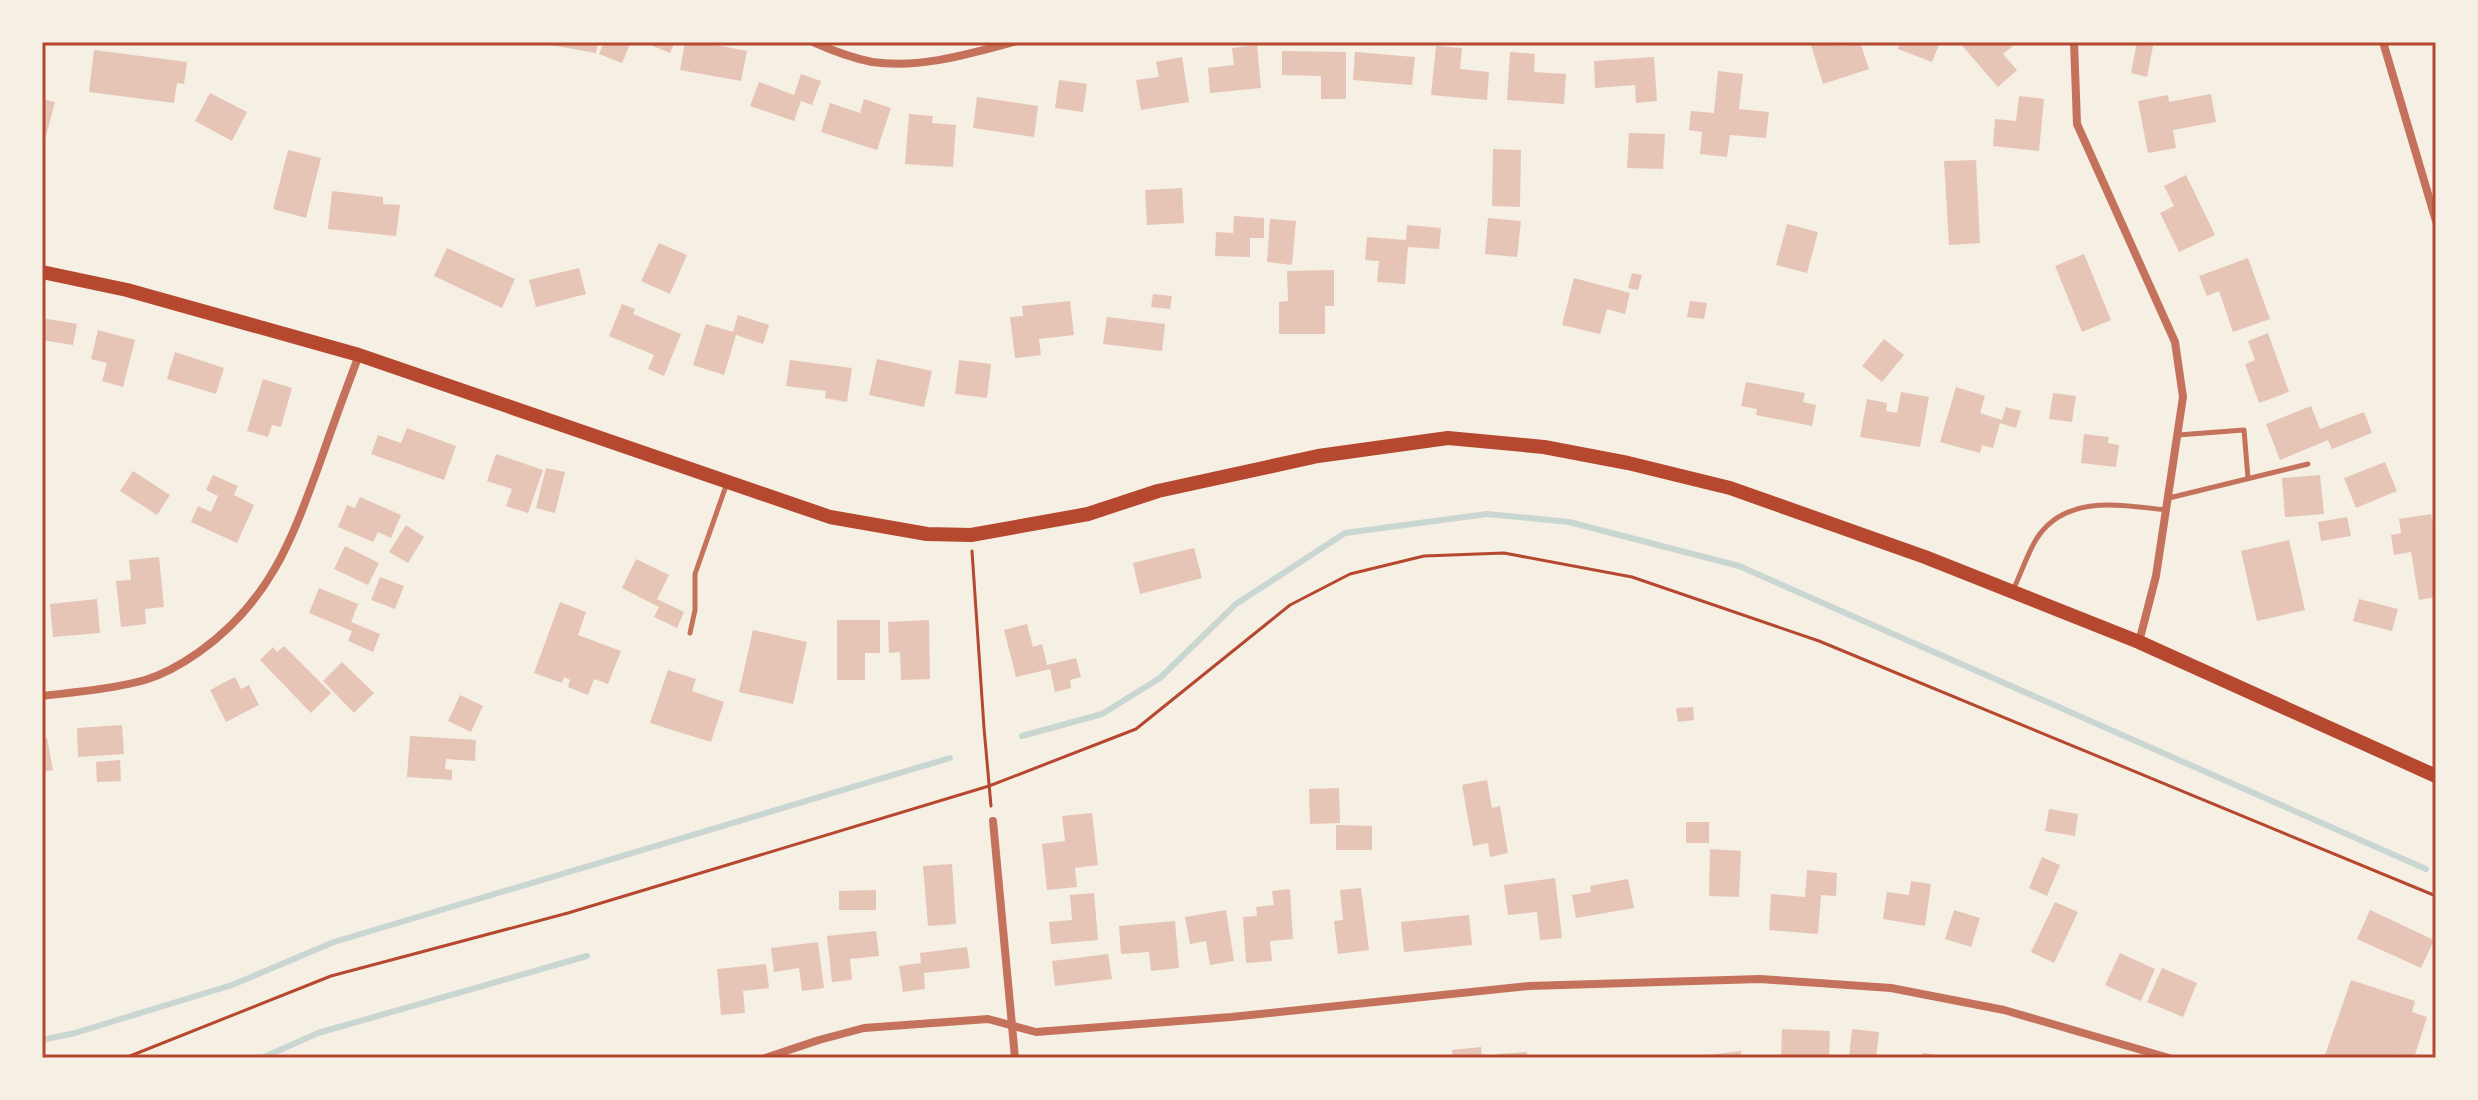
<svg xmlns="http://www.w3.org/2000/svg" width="2478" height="1100" viewBox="0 0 2478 1100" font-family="Jost,sans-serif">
<rect width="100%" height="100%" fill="#f6efe4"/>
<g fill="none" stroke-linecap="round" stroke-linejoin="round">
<g stroke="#c9d6d2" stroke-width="6">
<polyline points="1022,736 1102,714 1160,678 1236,604 1345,533 1487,514 1569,522 1739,566 2426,869"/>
<polyline points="42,1040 75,1033 232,985 334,942 950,758"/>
<polyline points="262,1058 318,1033 587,956"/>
</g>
</g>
<g fill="#e6c5b7">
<polygon points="550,42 598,42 596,53 550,45"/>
<polygon points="604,42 631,42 622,63 599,54"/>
<polygon points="643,42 675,42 670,53"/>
<polygon points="685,42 701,42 747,51 741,81 680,70"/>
<polygon points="1810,42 1838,42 1839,46 1860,42 1869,69 1823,84"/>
<polygon points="1900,42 1940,42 1932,62 1898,49"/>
<polygon points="1959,42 2018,42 2003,54 2017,70 1998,87"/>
<polygon points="2137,42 2153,46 2147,77 2131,73"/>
<polygon points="1257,45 1261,88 1210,93 1208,68 1234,65 1232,48"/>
<polygon points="1436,46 1462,48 1460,69 1489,72 1487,100 1431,95"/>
<polygon points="94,50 187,62 184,84 177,83 174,103 89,92"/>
<polygon points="1282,51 1346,52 1346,99 1321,99 1321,76 1282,75"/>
<polygon points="1355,52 1415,57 1412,85 1353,80"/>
<polygon points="1510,52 1535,54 1534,72 1566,74 1564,104 1507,100"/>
<polygon points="1182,57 1189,102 1141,110 1136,80 1159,77 1156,62"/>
<polygon points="1654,57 1657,101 1636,103 1635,85 1595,88 1594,61"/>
<polygon points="1718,71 1743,74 1739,109 1769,112 1766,138 1730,135 1727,157 1700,154 1702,132 1689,130 1691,111 1714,113"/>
<polygon points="801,74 821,81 812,105 801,101 794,121 750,106 759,82 794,95"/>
<polygon points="1059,80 1087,84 1083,112 1055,108"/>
<polygon points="210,93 247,112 232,141 195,121"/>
<polygon points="2211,94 2216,122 2173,130 2176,148 2148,153 2138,101 2168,95 2169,102"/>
<polygon points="2019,96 2044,99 2039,151 1993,146 1995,119 2016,121"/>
<polygon points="977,97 1038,106 1034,137 973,128"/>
<polygon points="42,99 55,102 43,147 42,147"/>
<polygon points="864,99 891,108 877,150 821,132 830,103 860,113"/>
<polygon points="909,114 933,116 932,123 956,125 953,167 905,164"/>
<polygon points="1629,133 1665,134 1663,169 1627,168"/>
<polygon points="1493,149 1521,150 1520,207 1492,206"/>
<polygon points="288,150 321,158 306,218 273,209"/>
<polygon points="1976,160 1980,243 1949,245 1944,161"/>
<polygon points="2186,175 2215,235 2179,252 2160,213 2174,206 2164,186"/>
<polygon points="1182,188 1184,223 1147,225 1145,190"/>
<polygon points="332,191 383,197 383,204 400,205 396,236 328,229"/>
<polygon points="1234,216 1264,218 1264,238 1250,238 1250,257 1215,256 1216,232 1233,233"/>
<polygon points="1488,218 1521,221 1517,257 1485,254"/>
<polygon points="1270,219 1296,221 1292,265 1267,262"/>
<polygon points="1787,224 1818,232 1807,273 1776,265"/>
<polygon points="1407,225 1441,228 1439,249 1408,247 1405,284 1377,282 1379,261 1365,260 1367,237 1406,240"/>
<polygon points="659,243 687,255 670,294 641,281"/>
<polygon points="447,248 515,279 502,308 434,276"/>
<polygon points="2084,254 2111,320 2082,332 2055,266"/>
<polygon points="2248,258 2270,319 2233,332 2219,291 2207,296 2199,276"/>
<polygon points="579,268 586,294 536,307 529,280"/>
<polygon points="1334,270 1334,306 1325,306 1325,334 1279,334 1279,302 1288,301 1287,271"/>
<polygon points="1632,273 1642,275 1638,290 1628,288"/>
<polygon points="1574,278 1630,293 1625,314 1607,309 1600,334 1562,325"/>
<polygon points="1153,294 1172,296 1170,309 1151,307"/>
<polygon points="1070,301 1074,335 1039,339 1041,355 1015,358 1010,317 1023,316 1022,306"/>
<polygon points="1690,301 1707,303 1704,319 1687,317"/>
<polygon points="622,304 635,309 633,314 681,334 664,376 648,369 654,355 609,336"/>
<polygon points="738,315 769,325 763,344 736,335 724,375 693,365 706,324 733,332"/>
<polygon points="1107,317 1165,324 1162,351 1103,344"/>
<polygon points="42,318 77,324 73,345 42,340"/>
<polygon points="98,330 135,340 123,387 102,381 107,363 91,359"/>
<polygon points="2268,333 2289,392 2259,403 2245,364 2255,360 2248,341"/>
<polygon points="1884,339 1904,355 1882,382 1862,366"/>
<polygon points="175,352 224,368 216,394 167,379"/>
<polygon points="877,359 932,371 924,407 869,395"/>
<polygon points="790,360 852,368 847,402 825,398 826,391 786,386"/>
<polygon points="959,360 991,364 987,398 955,394"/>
<polygon points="263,379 292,388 281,427 272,425 268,437 247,431"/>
<polygon points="1746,382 1805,393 1803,402 1816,405 1812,426 1756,415 1757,409 1741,406"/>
<polygon points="1956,387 1985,396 1980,413 2002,420 2006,407 2021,411 2016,428 2000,423 1993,448 1982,445 1980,453 1940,442"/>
<polygon points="1901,392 1929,397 1920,447 1860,437 1867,399 1887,403 1886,411 1897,413"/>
<polygon points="2053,393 2076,396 2072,422 2049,419"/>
<polygon points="2311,406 2320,429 2364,412 2372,433 2332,449 2328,440 2280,460 2266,424"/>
<polygon points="407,428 456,446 444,480 371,454 378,435 401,443"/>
<polygon points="2084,434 2109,437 2108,443 2119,445 2116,467 2081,463"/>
<polygon points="496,454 543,470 528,513 506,506 512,489 487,481"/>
<polygon points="2385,462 2397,491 2356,508 2344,478"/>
<polygon points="546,468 565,472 555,513 536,508"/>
<polygon points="133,471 170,495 157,515 120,491"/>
<polygon points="213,475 238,486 234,495 254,505 237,543 191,522 198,506 211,512 218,496 206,490"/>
<polygon points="2320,475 2324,514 2285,517 2282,478"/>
<polygon points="360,497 401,515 391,538 378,532 373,542 338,527 347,505 355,508"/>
<polygon points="2431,514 2433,524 2436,524 2436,597 2419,600 2411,552 2394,555 2391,535 2401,533 2399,519"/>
<polygon points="2347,517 2351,536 2321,541 2318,522"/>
<polygon points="406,525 424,537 408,563 389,552"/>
<polygon points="2289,540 2305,610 2257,621 2241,551"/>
<polygon points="345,546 379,563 368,585 334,569"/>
<polygon points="1194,548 1202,578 1140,594 1133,563"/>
<polygon points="159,557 164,607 145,609 146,624 121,627 116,581 131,580 129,560"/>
<polygon points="636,559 669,575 657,599 684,612 677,628 654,617 659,607 622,588"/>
<polygon points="380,577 404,586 395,609 371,600"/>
<polygon points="319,588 358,604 351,622 380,634 373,652 348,641 352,631 309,613"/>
<polygon points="97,599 100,633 53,637 50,604"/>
<polygon points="2359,599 2398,609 2392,631 2353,621"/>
<polygon points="560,602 586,612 578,635 621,651 608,684 594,679 588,695 568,687 570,680 564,677 562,683 534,673"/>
<polygon points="837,620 880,620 880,653 865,653 865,680 837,680"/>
<polygon points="929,620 930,679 901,680 900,652 889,653 888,622"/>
<polygon points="1027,624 1033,647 1042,644 1047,665 1076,658 1081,677 1070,680 1071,688 1055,692 1050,669 1016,677 1004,630"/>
<polygon points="753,630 807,642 793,704 739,692"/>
<polygon points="284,646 331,693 311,713 260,660 273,647 277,652"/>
<polygon points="342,662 374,693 354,713 323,681"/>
<polygon points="668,670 696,679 692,691 724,702 711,742 650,723"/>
<polygon points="235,677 241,689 249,685 259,705 226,722 210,690"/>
<polygon points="460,695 483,706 471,732 448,721"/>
<polygon points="1693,707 1694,720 1678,722 1676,708"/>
<polygon points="122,725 124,754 78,757 77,728"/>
<polygon points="410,736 476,740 475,761 446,759 445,769 452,770 452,780 407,777"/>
<polygon points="42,738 47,738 53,770 42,772"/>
<polygon points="120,760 121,781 97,782 96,762"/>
<polygon points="1487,780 1492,808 1500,806 1508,853 1490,857 1488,843 1473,846 1462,785"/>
<polygon points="1339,788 1340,823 1310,824 1309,789"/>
<polygon points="2049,809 2078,814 2075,836 2045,831"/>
<polygon points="1092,813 1098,865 1075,868 1077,887 1047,890 1042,844 1065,841 1062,816"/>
<rect x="1686" y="822" width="23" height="21"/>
<polygon points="1336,825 1372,826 1372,850 1336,850"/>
<polygon points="1710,849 1741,851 1739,897 1709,896"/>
<polygon points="2042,857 2060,865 2047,896 2029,888"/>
<polygon points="952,864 956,924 928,926 923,866"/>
<polygon points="1807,870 1837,873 1836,896 1821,895 1818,934 1769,930 1771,894 1805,897"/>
<polygon points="1555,878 1562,938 1540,940 1537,912 1508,915 1504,885"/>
<polygon points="1628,879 1634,908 1576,918 1572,895 1591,892 1590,886"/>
<polygon points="1911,881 1931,884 1925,926 1883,919 1887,892 1909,895"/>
<polygon points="1361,888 1369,950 1338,954 1334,921 1343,920 1340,890"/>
<polygon points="1290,889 1293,939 1270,941 1272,961 1246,963 1243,917 1257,916 1256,907 1274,905 1272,891"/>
<polygon points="876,890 876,910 839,910 839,891"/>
<polygon points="1094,893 1098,940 1051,944 1049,922 1072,920 1070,895"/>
<polygon points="2055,902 2078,912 2054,963 2031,952"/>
<polygon points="1226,910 1234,961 1210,965 1206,941 1190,944 1185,917"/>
<polygon points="1954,910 1980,918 1971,947 1945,939"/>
<polygon points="2370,910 2434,940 2421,968 2357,939"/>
<polygon points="1469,915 1472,945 1404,952 1401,922"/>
<polygon points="1175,921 1179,968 1151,971 1149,952 1121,954 1119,926"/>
<polygon points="876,931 879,956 850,959 852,980 832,982 827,936"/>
<polygon points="818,942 824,988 802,991 799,968 774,972 771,948"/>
<polygon points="967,947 970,968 924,973 925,989 903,992 899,966 921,963 920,953"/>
<polygon points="2120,953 2155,969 2141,1001 2105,985"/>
<polygon points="1108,954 1112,979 1055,986 1052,961"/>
<polygon points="766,964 769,988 743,991 745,1013 721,1015 717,969"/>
<polygon points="2162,968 2197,983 2183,1017 2147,1002"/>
<polygon points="2351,980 2415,1001 2412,1012 2427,1017 2414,1058 2398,1054 2396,1058 2324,1058"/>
<polygon points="1782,1029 1830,1031 1829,1058 1781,1058"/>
<polygon points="1852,1029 1879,1032 1876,1058 1849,1058"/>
<polygon points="1481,1047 1482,1058 1453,1058 1452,1050"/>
<polygon points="1741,1051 1741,1058 1699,1058 1699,1056"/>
<polygon points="1527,1052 1527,1058 1497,1058 1497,1054"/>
<polygon points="1923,1053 1942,1056 1942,1058 1922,1058"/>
</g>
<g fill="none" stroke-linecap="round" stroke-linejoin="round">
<g stroke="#b5482f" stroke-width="3">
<polyline points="972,551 984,728 991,806"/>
<polyline points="125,1058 331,976 568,913 989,786 1136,729 1290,605 1350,574 1424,556 1504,553 1632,577 1819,641 2436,896"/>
</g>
<g stroke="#c5725c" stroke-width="5">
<polyline points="2178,435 2244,430 2248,478"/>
<polyline points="2169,498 2308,464"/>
<path d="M2013,590C2021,574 2027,554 2037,538C2066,494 2121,505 2166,510"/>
<polyline points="690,633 695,610 695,574 727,483"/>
</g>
<g stroke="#c5725c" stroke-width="8">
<path d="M813,42C831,50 852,58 872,62C920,69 969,54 1014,42"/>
<polyline points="2074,42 2077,124 2175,342 2183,397 2156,576 2139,642"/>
<polyline points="2383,42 2436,221"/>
<path d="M42,696C76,692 112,689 145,680C165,674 182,664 199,652C269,602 291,542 319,465C332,428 345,392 359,355"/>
<polyline points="993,821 1015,1058"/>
<polyline points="765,1058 819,1040 864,1028 988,1019 1036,1032 1231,1017 1529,986 1760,979 1891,988 2004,1010 2169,1058"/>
</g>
<polyline stroke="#b5482f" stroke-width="14" points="42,272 127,290 359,355 830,517 927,534 971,535 1088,514 1158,491 1318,456 1448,438 1544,447 1628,463 1730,488 1925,557 2139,642 2436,776"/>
</g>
<rect width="2478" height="1100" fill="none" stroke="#f6efe4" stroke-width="88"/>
<rect x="44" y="44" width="2390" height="1012" fill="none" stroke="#b5482f" stroke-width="3"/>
</svg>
